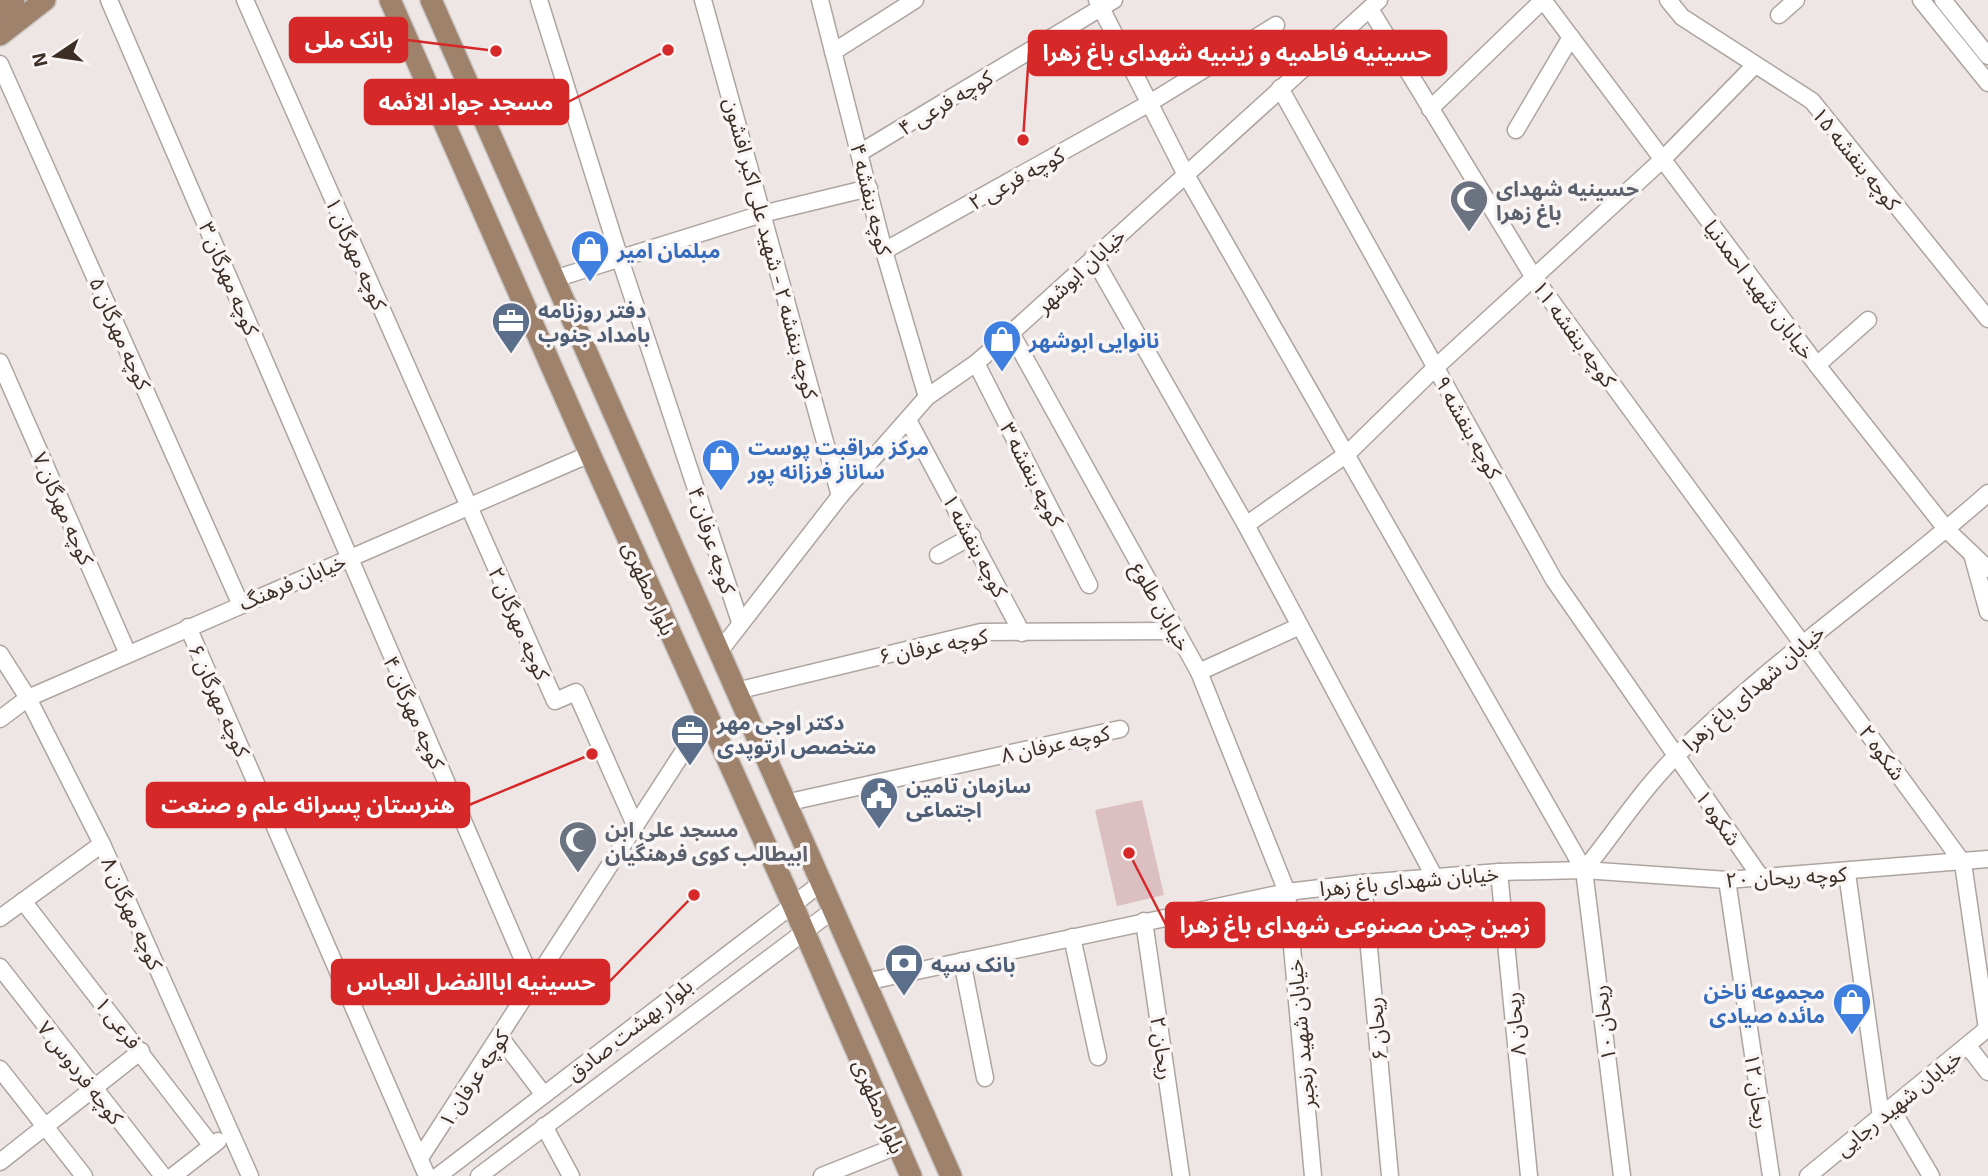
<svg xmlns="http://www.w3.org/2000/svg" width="1988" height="1176" viewBox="0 0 1988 1176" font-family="'Exo 2','Noto Sans Arabic',sans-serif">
<rect width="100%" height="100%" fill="#ede6e4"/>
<polygon fill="#dcbfc0" points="1142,800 1164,895 1117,906 1095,810"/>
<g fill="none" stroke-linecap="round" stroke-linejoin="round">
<g stroke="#aea49f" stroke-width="19">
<g id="minor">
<polyline points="109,0 533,983"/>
<polyline points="245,0 555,701 576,692 635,825"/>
<polyline points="539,0 620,259 740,622"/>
<polyline points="703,0 840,496"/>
<polyline points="820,0 884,251 927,397"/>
<polyline points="1097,0 1185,173 1584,870 1622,1176"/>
<polyline points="1668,0 1682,17 1812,101 1988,319"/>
<polyline points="1921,0 1988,83"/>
<polyline points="1943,0 1988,56"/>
<polyline points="1370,9 1533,276 1963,863 1987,1029"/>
<polyline points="1779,15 1796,0"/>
<polyline points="833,52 915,0"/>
<polyline points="0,64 240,603"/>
<polyline points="1280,88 1554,580 1762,879"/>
<polyline points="1430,109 1543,0 1817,365 1947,530 1988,569"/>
<polyline points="1516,130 1571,37"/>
<polyline points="861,152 1114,0"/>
<polyline points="884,251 1148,104 1276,25"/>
<polyline points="1093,257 1246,525 1434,876"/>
<polyline points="554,279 762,214 869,188"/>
<polyline points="1011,333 1199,672 1287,892 1313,1176"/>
<polyline points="0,362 128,654"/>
<polyline points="976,363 1089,585"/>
<polyline points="1817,365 1868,320"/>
<polyline points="908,420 1022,633"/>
<polyline points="1246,525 1347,454 1436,367 1663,159 1754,66"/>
<polyline points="1972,554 1988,612"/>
<polyline points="938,555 972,536"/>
<polyline points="188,627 427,1176"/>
<polyline points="719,652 840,496 927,397 976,363 1011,333 1379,0"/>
<polyline points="0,654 28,698 102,844 250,1176"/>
<polyline points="1199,672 1300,626"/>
<polyline points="736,691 981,632 1176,631"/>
<polyline points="0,719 28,698 590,454"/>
<polyline points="785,803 1120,729"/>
<path d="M1584,870C1615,832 1643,788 1678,754C1774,658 1887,583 1988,493"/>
<polyline points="1499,872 1529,1176"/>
<polyline points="1847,873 1881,1117"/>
<polyline points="1727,880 1771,1176"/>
<polyline points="1363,883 1390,1176"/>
<polyline points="23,901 212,1146"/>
<polyline points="0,918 102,844"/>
<polyline points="1144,921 1181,1176"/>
<polyline points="1072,937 1098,1057"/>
<polyline points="962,961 985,1078"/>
<polyline points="0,967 163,1176"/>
<polyline points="865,982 1287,892 1363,883 1499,872 1584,870 1727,880 1988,859"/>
<polyline points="500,1037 544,1095"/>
<polyline points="1968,1046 1988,1072"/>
<polyline points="0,1069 84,1176"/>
<polyline points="1891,1108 1931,1176"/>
<polyline points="544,1126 571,1176"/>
<polyline points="420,1158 707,715"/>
<polyline points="0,1162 141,1051"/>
<polyline points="173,1176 218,1141"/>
<polyline points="438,1176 820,884"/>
<polyline points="479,1176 832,911"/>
<polyline points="822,1176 897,1146"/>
<polyline points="1808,1176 1988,1028"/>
</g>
</g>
<g stroke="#c9c5c2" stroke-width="24">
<g id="major">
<polyline points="390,0 590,454 792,903 911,1176"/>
<polyline points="431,0 951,1176"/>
<polyline points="0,11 14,0"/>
<polyline points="0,35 45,0"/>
</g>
</g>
<use href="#minor" stroke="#fff" stroke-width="16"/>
<use href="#major" stroke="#9f826c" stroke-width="21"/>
</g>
<defs>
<g id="mosque-pin" transform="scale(2.0125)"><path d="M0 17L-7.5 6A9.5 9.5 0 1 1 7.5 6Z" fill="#6b7280" stroke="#f9f5f5"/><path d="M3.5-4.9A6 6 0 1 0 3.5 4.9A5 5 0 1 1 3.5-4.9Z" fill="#fff"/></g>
<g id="shop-pin" transform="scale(2.0125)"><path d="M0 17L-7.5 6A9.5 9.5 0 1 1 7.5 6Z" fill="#3f7fe0" stroke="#f9f5f5"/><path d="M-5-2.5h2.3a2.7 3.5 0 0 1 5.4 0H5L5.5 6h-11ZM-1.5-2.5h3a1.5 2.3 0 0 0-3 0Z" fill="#fff"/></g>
<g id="office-pin" transform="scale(2.0125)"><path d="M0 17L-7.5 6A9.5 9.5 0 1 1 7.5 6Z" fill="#5c6f8a" stroke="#f9f5f5"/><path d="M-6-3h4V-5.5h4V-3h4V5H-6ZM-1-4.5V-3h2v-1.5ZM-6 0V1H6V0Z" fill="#fff"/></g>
<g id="civic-pin" transform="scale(2.0125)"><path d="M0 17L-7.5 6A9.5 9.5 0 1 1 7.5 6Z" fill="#5c6f8a" stroke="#f9f5f5"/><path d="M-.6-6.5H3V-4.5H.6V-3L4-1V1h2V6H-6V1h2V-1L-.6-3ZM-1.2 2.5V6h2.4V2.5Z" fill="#fff"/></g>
<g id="bank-pin" transform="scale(2.0125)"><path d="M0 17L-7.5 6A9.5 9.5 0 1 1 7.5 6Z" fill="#5c6f8a" stroke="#f9f5f5"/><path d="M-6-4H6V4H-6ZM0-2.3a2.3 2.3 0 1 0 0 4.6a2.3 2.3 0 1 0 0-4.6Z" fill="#fff"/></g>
</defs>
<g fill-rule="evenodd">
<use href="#mosque-pin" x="1469" y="199"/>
<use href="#shop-pin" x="590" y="249"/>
<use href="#office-pin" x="511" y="321"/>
<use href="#shop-pin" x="1002" y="339"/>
<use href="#shop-pin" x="721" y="458"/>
<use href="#office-pin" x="690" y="733"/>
<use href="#civic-pin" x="879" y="796"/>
<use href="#mosque-pin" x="578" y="840"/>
<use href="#bank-pin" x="904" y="963"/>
<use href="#shop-pin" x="1852" y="1002"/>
</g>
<g text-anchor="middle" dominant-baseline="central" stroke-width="7" stroke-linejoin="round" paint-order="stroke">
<g font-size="21" fill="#3d2f25" stroke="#f9f5f5">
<text transform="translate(945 102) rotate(-31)">کوچه فرعی ۴</text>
<text transform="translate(1857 158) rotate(51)">کوچه بنفشه ١۵</text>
<text transform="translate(1016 178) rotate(-29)">کوچه فرعی ۲</text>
<text transform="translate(872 199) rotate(76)">کوچه بنفشه ۴</text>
<text transform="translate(772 248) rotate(75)">کوچه بنفشه ۲ - شهید علی اکبر افشون</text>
<text transform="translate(357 253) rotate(66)">کوچه مهرگان ۱</text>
<text transform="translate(1080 270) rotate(-43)">خیابان ابوشهر</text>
<text transform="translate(230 278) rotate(67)">کوچه مهرگان ۳</text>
<text transform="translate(1760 289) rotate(53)">خیابان شهید احمدنیا</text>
<text transform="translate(121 333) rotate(66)">کوچه مهرگان ۵</text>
<text transform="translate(1575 333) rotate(54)">کوچه بنفشه ۱۱</text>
<text transform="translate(1469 427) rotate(61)">کوچه بنفشه ۹</text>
<text transform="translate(1033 474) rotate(63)">کوچه بنفشه ۳</text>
<text transform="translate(64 508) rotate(66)">کوچه مهرگان ۷</text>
<text transform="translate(713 540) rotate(72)">کوچه عرفان ۴</text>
<text transform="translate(976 545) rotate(62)">کوچه بنفشه ۱</text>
<text transform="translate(292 581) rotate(-23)">خیابان فرهنگ</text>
<text transform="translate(650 588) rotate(66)">بلوار مطهری</text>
<text transform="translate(1162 606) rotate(61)">خیابان طلوع</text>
<text transform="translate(520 623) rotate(66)">کوچه مهرگان ۲</text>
<text transform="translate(933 645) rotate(-11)">کوچه عرفان ۶</text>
<text transform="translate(1753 687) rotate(-41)">خیابان شهدای باغ زهرا</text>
<text transform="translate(220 700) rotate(66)">کوچه مهرگان ۶</text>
<text transform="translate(415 712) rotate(66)">کوچه مهرگان ۴</text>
<text transform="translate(1055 743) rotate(-12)">کوچه عرفان ۸</text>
<text transform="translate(1883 752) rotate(54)">شکوه ۲</text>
<text transform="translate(1719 817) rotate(55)">شکوه ۱</text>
<text transform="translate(1786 876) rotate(-3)">کوچه ریحان ۲۰</text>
<text transform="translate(1409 880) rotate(-5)">خیابان شهدای باغ‌ زهرا</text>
<text transform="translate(133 913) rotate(66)">کوچه مهرگان ۸</text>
<text transform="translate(119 1022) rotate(52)">فرعی ۱</text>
<text transform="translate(1603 1023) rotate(-97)">ریحان ۱۰</text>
<text transform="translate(1514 1024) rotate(-96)">ریحان ۸</text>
<text transform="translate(629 1029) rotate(-38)">بلوار بهشت صادق</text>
<text transform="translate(1376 1029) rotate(-95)">ریحان ۶</text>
<text transform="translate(1300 1034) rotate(-95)">خیابان شهید رنجبر</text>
<text transform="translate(1163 1048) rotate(82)">ریحان ۲</text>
<text transform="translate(81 1072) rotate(52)">کوچه فردوس ۷</text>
<text transform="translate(473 1078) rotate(-57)">کوچه عرفان ۱</text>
<text transform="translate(1758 1091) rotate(82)">ریحان ۱۲</text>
<text transform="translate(1898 1102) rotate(-39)">خیابان شهید رجایی</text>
<text transform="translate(880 1106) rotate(67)">بلوار مطهری</text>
</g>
<g font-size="21" font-weight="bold" fill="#5b616d" stroke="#f9f5f5" text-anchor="start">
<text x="1496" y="187">حسینیه شهدای<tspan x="1496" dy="24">باغ زهرا</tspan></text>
<text x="605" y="828">مسجد علی ابن<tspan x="605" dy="24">ابیطالب کوی فرهنگیان</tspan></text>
</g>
<g font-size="21" font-weight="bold" fill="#366cbe" stroke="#f9f5f5" text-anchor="start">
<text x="617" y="249">مبلمان امیر</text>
<text x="1029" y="339">نانوایی ابوشهر</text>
<text x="748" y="446">مرکز مراقبت پوست<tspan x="748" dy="24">ساناز فرزانه پور</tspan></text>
<text x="1825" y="990" text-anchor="end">مجموعه ناخن<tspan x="1825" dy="24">مائده صیادی</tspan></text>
</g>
<g font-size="21" font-weight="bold" fill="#4e5e75" stroke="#f9f5f5" text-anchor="start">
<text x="538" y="309">دفتر روزنامه<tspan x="538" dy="24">بامداد جنوب</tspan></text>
<text x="717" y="721">دکتر اوجی مهر<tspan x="717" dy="24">متخصص ارتوپدی</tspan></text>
<text x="906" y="784">سازمان تامین<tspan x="906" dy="24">اجتماعی</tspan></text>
<text x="931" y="963">بانک سپه</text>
</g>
</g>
<path fill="none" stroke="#d62828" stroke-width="2.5" d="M496 51L407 40M1023 140L1029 53M668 50L568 102M592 754L469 805M1129 853L1166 925M694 895L609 982"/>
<g fill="#d62828" stroke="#f9f5f5" stroke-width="2.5">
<circle cx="496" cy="51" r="7"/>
<circle cx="1023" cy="140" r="7"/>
<circle cx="668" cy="50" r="7"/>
<circle cx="592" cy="754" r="7"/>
<circle cx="1129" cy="853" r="7"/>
<circle cx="694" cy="895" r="7"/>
</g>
<g fill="#d62828" stroke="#d62828" stroke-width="2.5">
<rect x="290" y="18" width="117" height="44" rx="7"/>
<rect x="1029" y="31" width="417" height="44" rx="7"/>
<rect x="365" y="80" width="203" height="44" rx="7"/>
<rect x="147" y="783" width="322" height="44" rx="7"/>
<rect x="1166" y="903" width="378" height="44" rx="7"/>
<rect x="332" y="960" width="277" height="44" rx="7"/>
</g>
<g font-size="23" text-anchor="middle" font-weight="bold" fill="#fff">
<text x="349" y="48">بانک ملی</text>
<text x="1237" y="61">حسینیه فاطمیه و زینبیه شهدای باغ زهرا</text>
<text x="466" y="110">مسجد جواد الائمه</text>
<text x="308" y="813">هنرستان پسرانه علم و صنعت</text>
<text x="1355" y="933">زمین چمن مصنوعی شهدای باغ زهرا</text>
<text x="471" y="990">حسینیه اباالفضل العباس</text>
</g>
<g transform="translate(56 56) rotate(257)" stroke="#f9f5f5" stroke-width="5" paint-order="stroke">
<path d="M0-5L12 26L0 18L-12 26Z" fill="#3d2f25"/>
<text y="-10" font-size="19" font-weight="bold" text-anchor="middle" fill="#3d2f25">N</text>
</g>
</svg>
